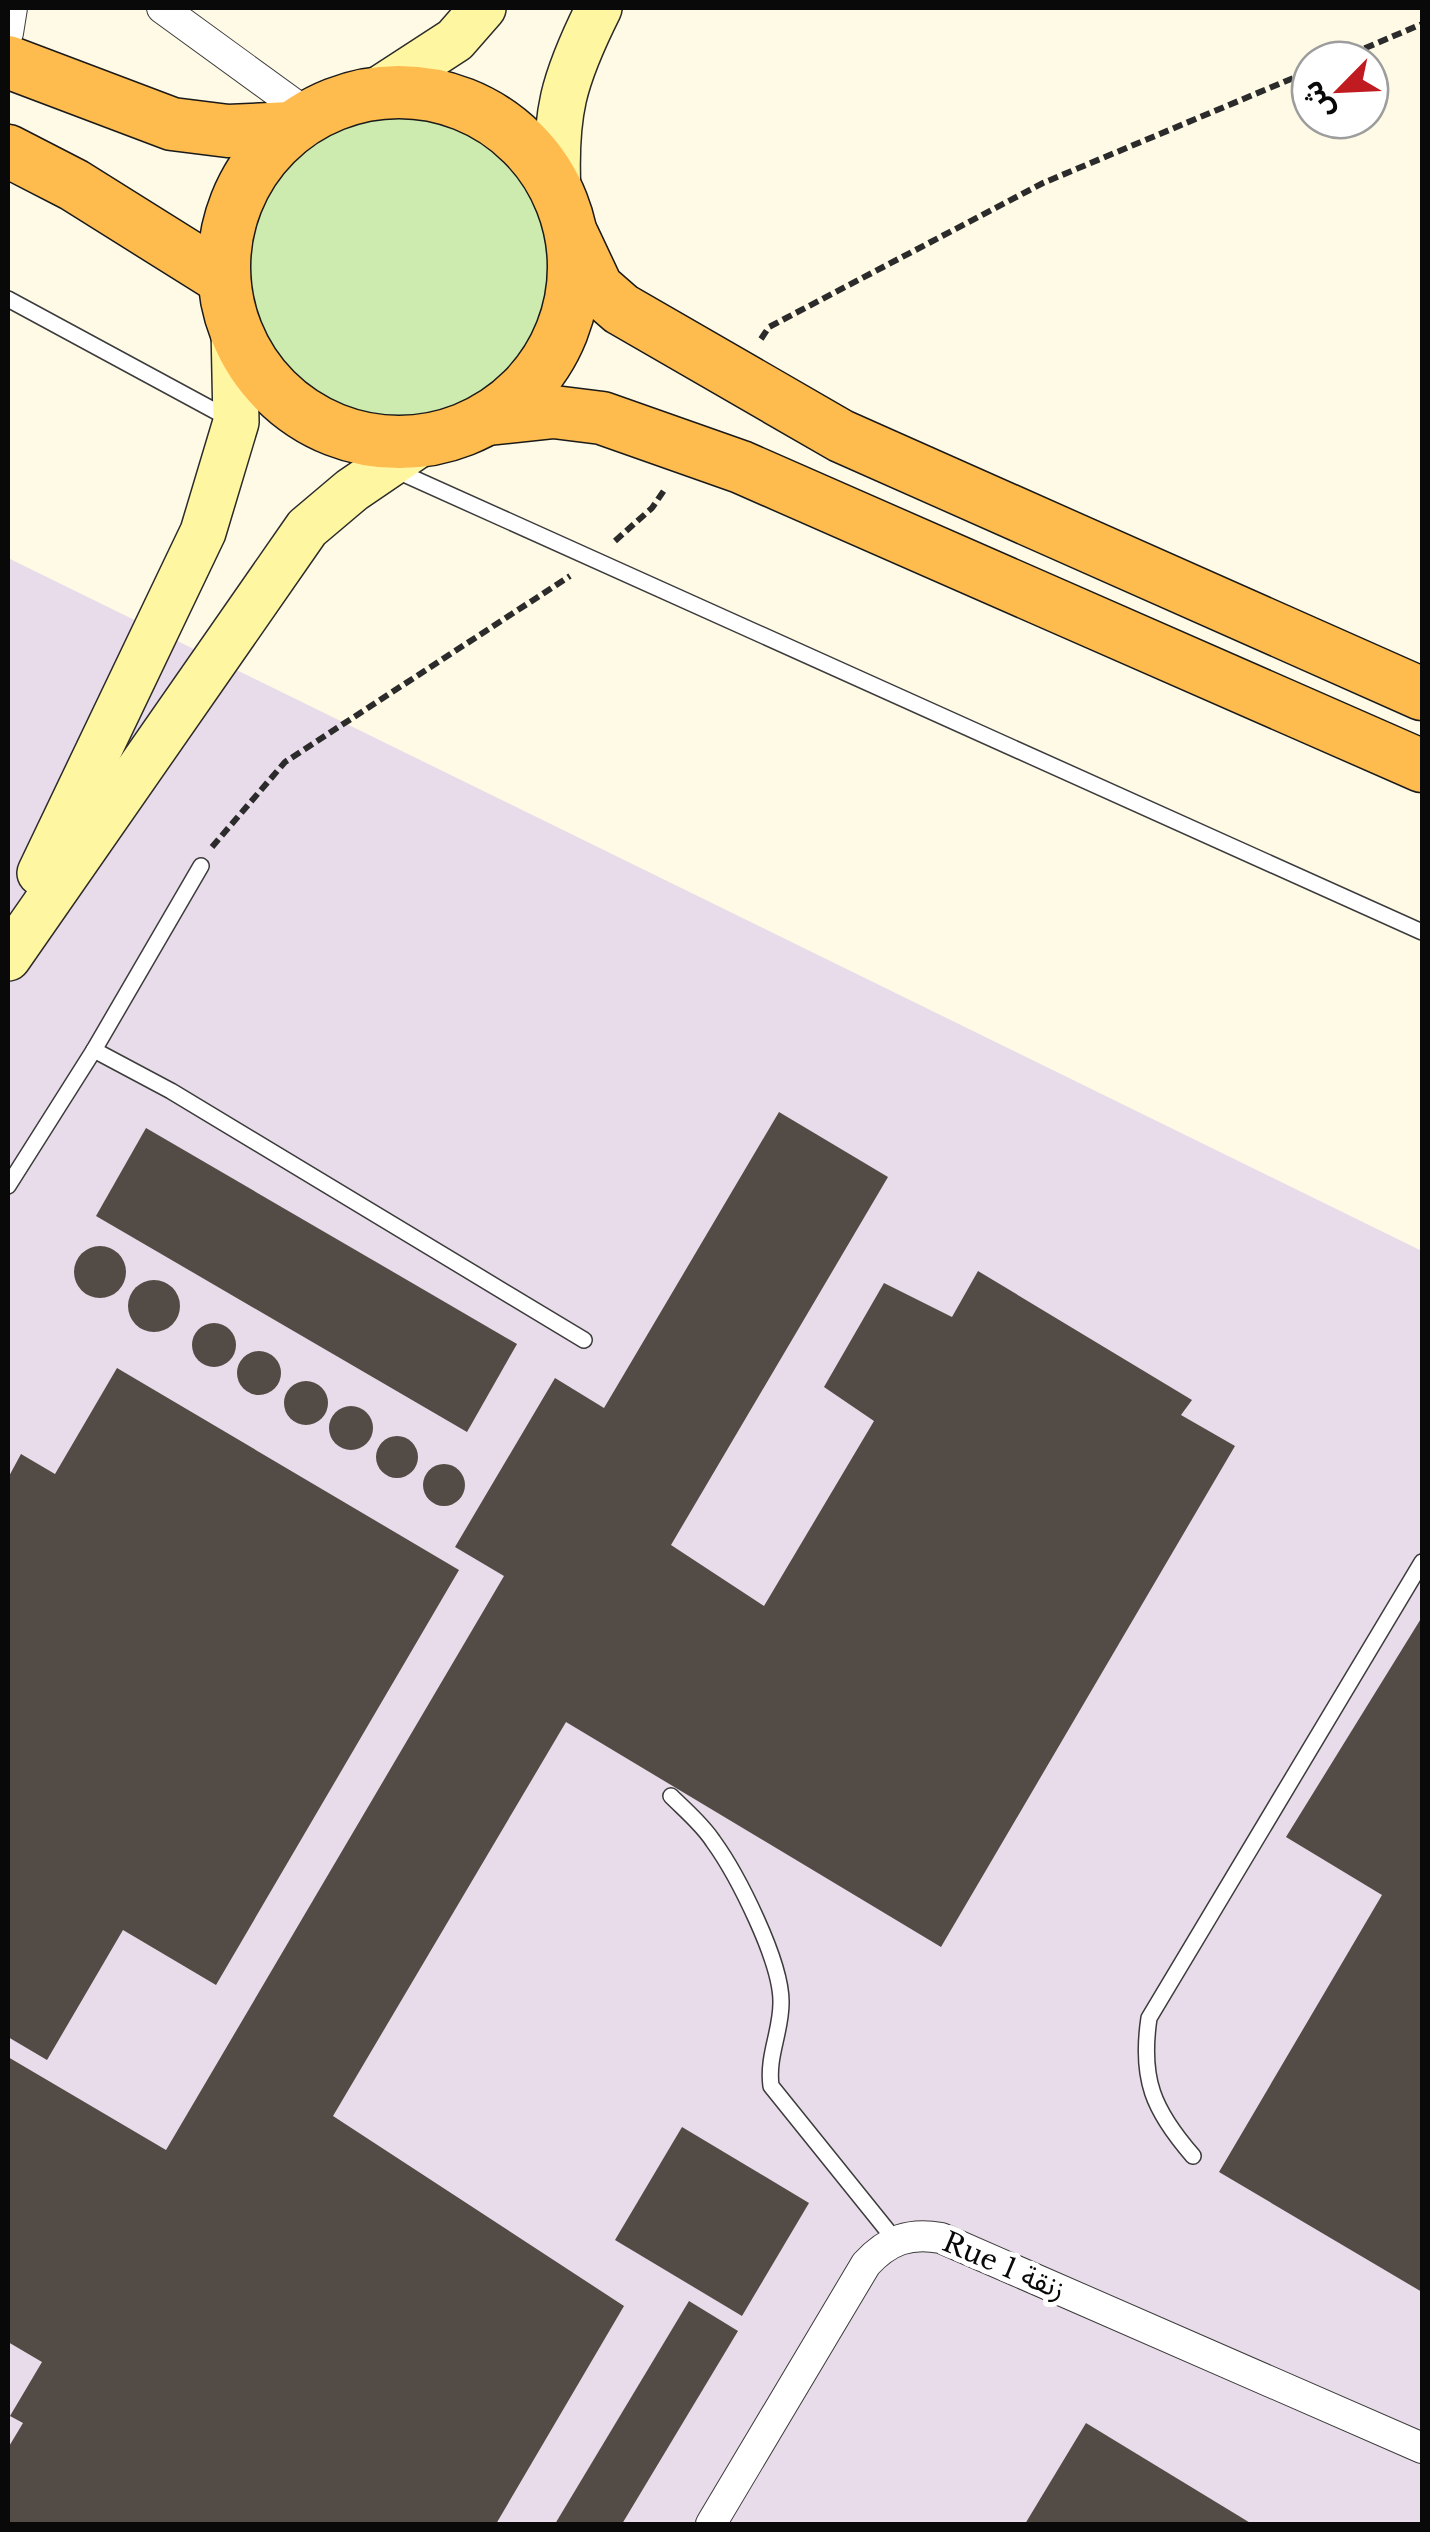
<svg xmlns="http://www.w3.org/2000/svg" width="1430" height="2532" viewBox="0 0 1430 2532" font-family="'Libre Baskerville','Noto Sans Arabic',serif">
<rect width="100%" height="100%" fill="#fffae6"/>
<polygon fill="#e9dcea" points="8,558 1422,1251 1422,2524 8,2524"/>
<circle fill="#cdebae" cx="399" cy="267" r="152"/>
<g fill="#534b45">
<polygon points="779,1112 888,1177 671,1545 764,1606 874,1421 824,1387 884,1283 952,1317 978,1271 1192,1400 1181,1415 1235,1446 941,1947 566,1722 333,2116 624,2306 496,2524 8,2524 8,2448 23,2423 10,2416 42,2362 8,2342 8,2057 166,2150 504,1576 455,1547 555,1378 604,1408"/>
<polygon points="146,1128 517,1344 467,1432 96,1216"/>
<circle cx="100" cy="1272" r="26"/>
<circle cx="154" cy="1306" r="26"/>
<circle cx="214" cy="1345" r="22"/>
<circle cx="259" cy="1373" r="22"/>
<polygon points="117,1368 459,1570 216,1985 123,1930 47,2060 8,2037 8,1478 21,1454 55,1474"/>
<circle cx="306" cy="1403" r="22"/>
<circle cx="351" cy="1428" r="22"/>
<circle cx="397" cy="1457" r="21"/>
<circle cx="444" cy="1485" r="21"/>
<polygon points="1422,1617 1422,2292 1219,2172 1382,1895 1286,1837"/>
<polygon points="682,2127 809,2203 742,2316 615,2240"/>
<polygon points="689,2301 738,2331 622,2524 555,2524"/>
<polygon points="1086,2423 1252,2524 1025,2524"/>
</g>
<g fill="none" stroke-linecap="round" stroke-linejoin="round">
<g stroke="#3c3c3c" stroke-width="18">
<g id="service">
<polyline points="8,299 228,418"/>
<polyline points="395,470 1422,932"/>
<polyline points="94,1050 171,1091 584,1340"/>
<polyline points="8,1186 94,1050 201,866"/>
<path d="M671,1796C685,1810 702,1824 713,1841C737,1874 782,1962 781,2003C781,2032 767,2056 771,2086L895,2240"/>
<path d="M1193,2156C1153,2110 1140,2079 1149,2018L1422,1562"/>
</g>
</g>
<g stroke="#3c3c3c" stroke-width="32">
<g id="minor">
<polyline points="162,8 309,115"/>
<polyline points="8,33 12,8"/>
<path d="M711,2524L866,2264C888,2240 910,2232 941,2238L1422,2448"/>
</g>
</g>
<g stroke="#2b2b2b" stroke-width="48">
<g id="secondary">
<polyline points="375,92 455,40 483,8"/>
<path d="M558,194C554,114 563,80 599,8"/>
<polyline points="40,873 203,532 236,422 234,327"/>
<polyline points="8,958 307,528 352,490 424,441"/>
</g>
</g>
<g stroke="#1a1a1a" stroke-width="55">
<g id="trunk">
<polyline points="8,62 172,124 228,131 291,128"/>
<circle cx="399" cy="267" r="175"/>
<polyline points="8,151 74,185 224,279"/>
<polyline points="573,237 597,288 621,309 841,436 1422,694"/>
<polyline points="488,419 554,412 602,418 741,467 1422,766"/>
</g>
</g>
<g stroke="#2b2b2b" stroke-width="6" stroke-dasharray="10 5" stroke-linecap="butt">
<polyline points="1337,60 1422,24"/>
<polyline points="761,339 769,327 1043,183 1310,71"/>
<polyline points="615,541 652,508 665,489"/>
<polyline points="212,847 285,762 570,576"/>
</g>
<use href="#service" stroke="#fff" stroke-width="15"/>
<use href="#minor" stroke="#fff" stroke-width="30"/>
<use href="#secondary" stroke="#fff6a1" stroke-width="45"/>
<use href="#trunk" stroke="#febb4e" stroke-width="52"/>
</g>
<g text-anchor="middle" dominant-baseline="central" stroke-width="10" stroke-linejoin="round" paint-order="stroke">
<g font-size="28" fill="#090909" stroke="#fff">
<text transform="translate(1004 2266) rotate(23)">Rue 1 زنقة</text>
</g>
</g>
<rect width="1430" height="2532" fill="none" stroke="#090909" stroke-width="20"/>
<g transform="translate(1340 90) rotate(246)"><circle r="48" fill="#ffffff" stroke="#9d9d9d" stroke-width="2.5"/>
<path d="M0-8L18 38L0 25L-18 38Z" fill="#c01b20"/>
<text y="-15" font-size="28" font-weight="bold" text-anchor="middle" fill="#090909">ش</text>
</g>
</svg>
